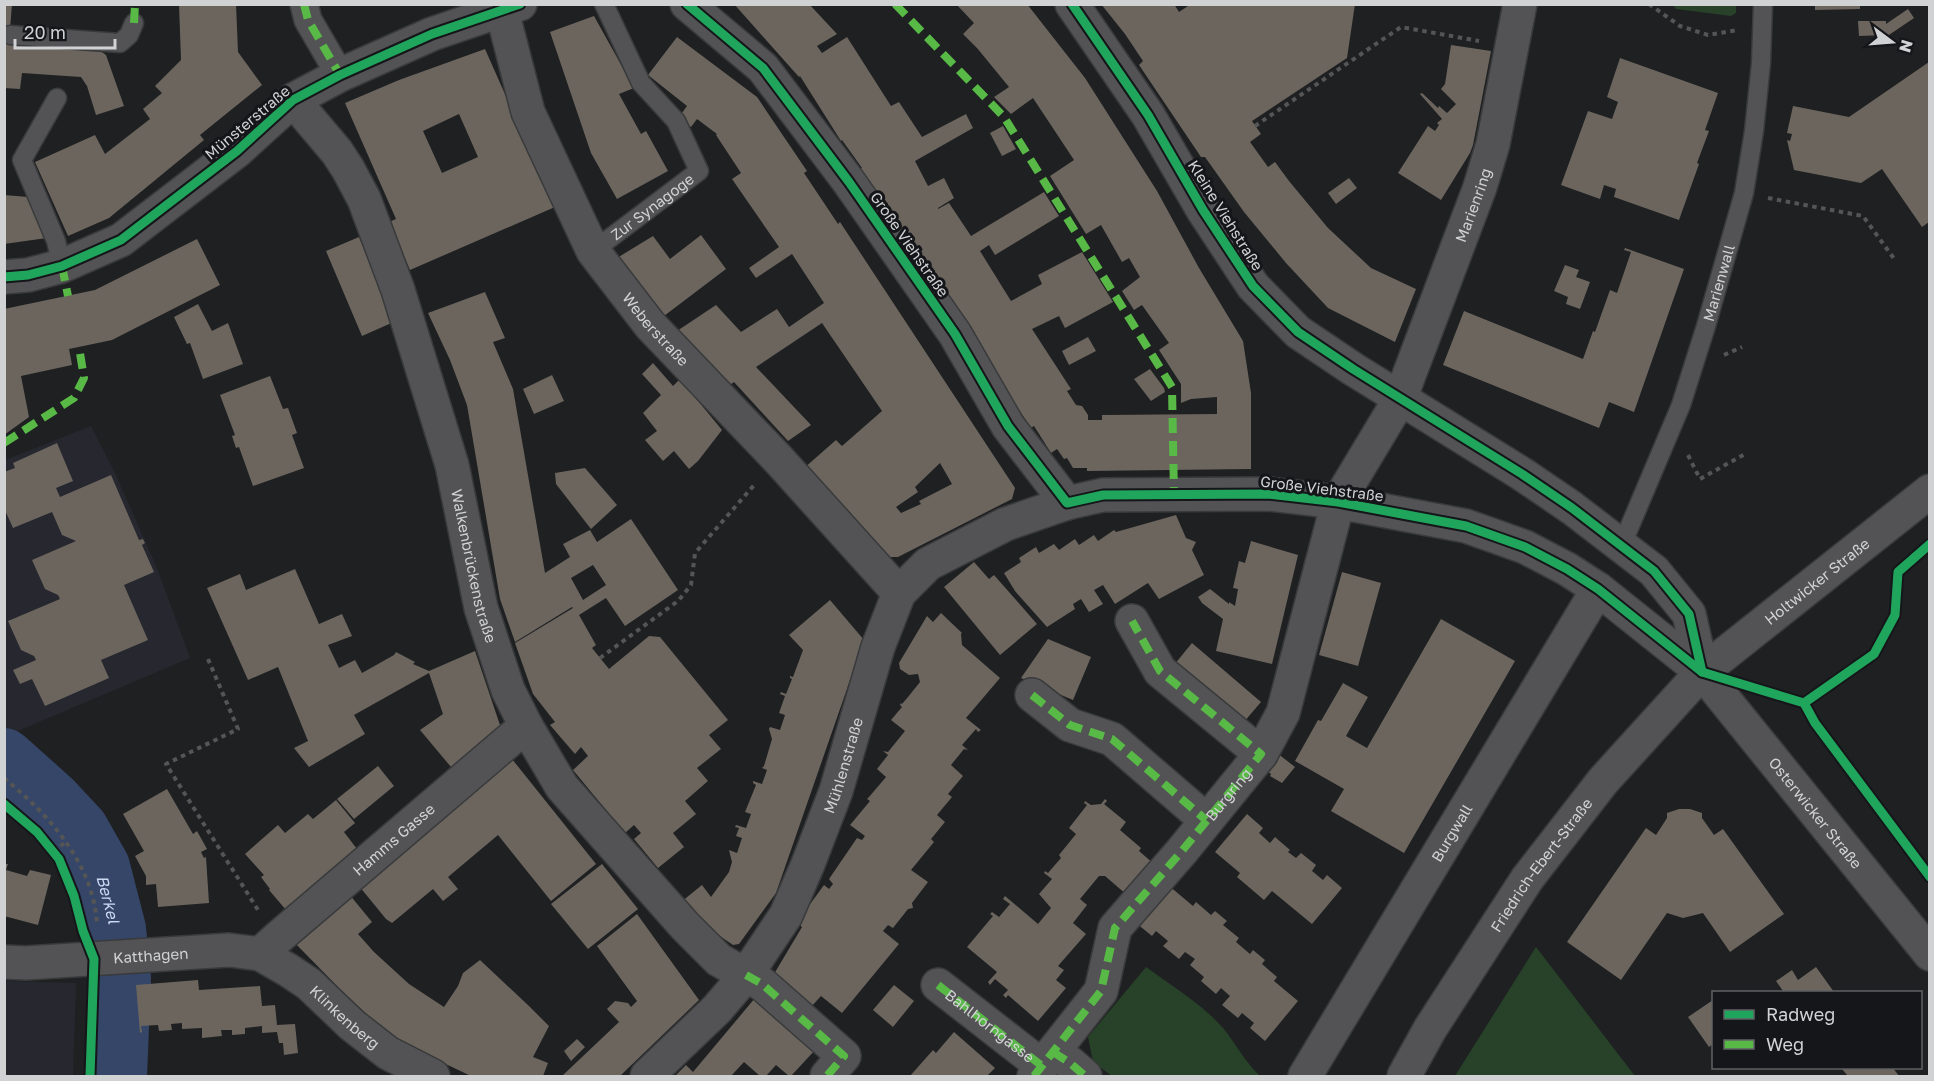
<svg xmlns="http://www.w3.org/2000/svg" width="1934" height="1081" viewBox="0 0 1934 1081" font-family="'Golos Text',sans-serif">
<rect width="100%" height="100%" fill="#1f2022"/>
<g fill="#26272f">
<polygon points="91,426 116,475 157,568 190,658 6,736 5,734 5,460"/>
<polygon points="5,981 76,983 73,1076 5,1076"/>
</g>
<g fill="#274228">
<polygon points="1673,5 1736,5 1736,13 1731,16 1676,9"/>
<polygon points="1536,947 1635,1076 1455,1076"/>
<path d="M1146,967C1172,986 1202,1004 1223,1028C1236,1044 1245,1062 1260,1076H1112L1093,1062L1088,1037Z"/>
</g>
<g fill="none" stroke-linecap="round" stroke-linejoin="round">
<path stroke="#354668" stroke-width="60" id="s1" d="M4,758L51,800L79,830L100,867L116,929L121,978L117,1076"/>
</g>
<g fill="#6b655e" fill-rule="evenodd">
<polygon points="4,4 12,4 9,42 99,50 106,55 124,106 96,115 87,86 81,77 22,73 20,89 4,88"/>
<polygon points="179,4 236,4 238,52 262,85 200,135 204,140 109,218 68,236 35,162 95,135 105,154 150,119 143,109 162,93 155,86 181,60"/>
<polygon points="734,4 809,4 837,34 817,46 822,53 847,37 891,106 899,102 922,137 966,114 973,128 915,161 928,186 944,178 954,198 938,208 938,209 949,203 971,236 1044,192 1059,216 995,255 989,245 980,251 1011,301 1042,284 1038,275 1082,252 1113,302 1065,328 1059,316 1032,329 1071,389 1067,391 1076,405 1082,406 1088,415 1088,420 1102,420 1102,415 1104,415 1217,414 1217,397 1191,399 1181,403 1181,384 1159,350 1169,343 1142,305 1134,310 1122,291 1140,277 1129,258 1122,262 1101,225 1086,234 1050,176 1074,160 1033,98 1011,114 994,97 1009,87 977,48 963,34 974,23 956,4 1027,4 1085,78 1157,191 1199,268 1243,341 1251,393 1251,469 1087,471 1087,468 1073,468 1067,458 1064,459 1057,449 1051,453 1034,426 1031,428 860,169 862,168 842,140 841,141 800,76 799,77"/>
<polygon points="1101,4 1174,4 1179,12 1191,4 1355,4 1347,58 1252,121 1261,134 1250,142 1268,167 1275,162 1289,181 1328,228 1371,268 1416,289 1395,342 1328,308 1286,263 1244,212 1205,157 1201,157 1139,65 1143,61 1125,34"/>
<polygon points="1815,4 1860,4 1860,9 1815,10"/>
<polygon points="1908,9 1914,18 1886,37 1886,35 1859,36 1858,21 1886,21 1886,24"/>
<polygon points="594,16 634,88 619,94 641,134 646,131 668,171 617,199 591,153 550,32"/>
<path d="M677,37L757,97L807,171L804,173L838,224L840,222L1015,488L1012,499L898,557H885L803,469L836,440L842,446L882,411L822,323L756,367L811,425L788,441L734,382L727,387L677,331L716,305L741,332L777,309L789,327L824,303L792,254L756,278L749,268L779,247L732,179L741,173L716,135L717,134L697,119L691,127L679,117L687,106L648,75ZM940,463L952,484L919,501L921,504L901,513L896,507L918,492L915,487Z"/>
<polygon points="1451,45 1491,51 1473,145 1470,153 1441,200 1398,173 1428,126 1435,131 1439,125 1437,123 1442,119 1420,94 1422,93 1438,108 1439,106 1447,113 1456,104 1441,89 1445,84"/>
<path d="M485,49L555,207L410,270L389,222L396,219L345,103L399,80ZM459,114L478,157L442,173L423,131Z"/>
<polygon points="1620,58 1718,93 1705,130 1709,131 1697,163 1699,164 1679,220 1614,197 1616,189 1604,185 1600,199 1561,185 1588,111 1612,119 1618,102 1607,97"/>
<polygon points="1929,62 1929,222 1922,227 1882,169 1861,183 1794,170 1787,140 1790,141 1792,134 1787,133 1793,106 1849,117"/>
<polygon points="1003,126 1016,149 1002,156 990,133"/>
<polygon points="1349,178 1357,188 1336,204 1328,193"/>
<polygon points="4,195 28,197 47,238 4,244"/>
<polygon points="701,235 726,269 664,316 617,258 653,236 670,259"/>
<polygon points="359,237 383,296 396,321 362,336 326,251"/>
<polygon points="197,239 220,285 112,340 69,349 72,365 21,376 29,417 4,435 4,309 95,290"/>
<polygon points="1625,248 1684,269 1634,412 1609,402 1599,428 1443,365 1464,311 1583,359 1593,331 1595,332 1610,290 1617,293 1631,252 1624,250"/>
<polygon points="1565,265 1579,270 1576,277 1590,282 1580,309 1566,304 1568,297 1554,291"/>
<path d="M485,292L505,338L493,342L513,389L545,573L570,557L563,544L590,530L597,542L631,519L678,590L625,626L606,598L579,615L596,645L592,648L609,669L649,636L660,637L728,720L709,735L721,749L697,768L708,781L685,801L696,814L673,833L684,847L658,868L634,839L641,833L634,825L625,833L573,770L588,756L581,747L575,754L550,725L555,722L533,694L515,643L573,608L572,607L515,642L500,599L467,405L450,360L428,313ZM593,565L606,585L583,600L571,578Z"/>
<polygon points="198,304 212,331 228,323 243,364 203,379 190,343 187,344 174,317"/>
<polygon points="1088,337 1096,351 1069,365 1062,351"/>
<polygon points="653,363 673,386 680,379 722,430 698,461 689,469 674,451 663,461 645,440 657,431 643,413 661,395 642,374"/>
<polygon points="1150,369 1164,388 1165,392 1151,401 1134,379"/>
<polygon points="552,375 564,401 534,414 523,389"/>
<polygon points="270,376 283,409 288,408 297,433 292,435 304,468 253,486 239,447 236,448 232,436 235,435 220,395"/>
<polygon points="57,443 73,481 56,488 60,497 111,475 139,540 143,539 145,543 142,545 154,572 124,585 148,640 101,660 109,678 45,706 32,679 20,684 13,670 36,660 34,656 21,650 8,621 60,599 58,595 45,589 32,560 76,541 62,535 52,512 13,528 4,508 4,472 15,468 13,463"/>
<polygon points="585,468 617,505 591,529 556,484 555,473"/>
<polygon points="1176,515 1186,538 1196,542 1192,550 1204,575 1159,599 1148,583 1115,604 1103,585 1094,590 1103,604 1089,612 1081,599 1073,604 1075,609 1047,627 1015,591 1004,573 1021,562 1019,558 1036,547 1039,553 1054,544 1059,550 1075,539 1079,545 1094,535 1098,541 1114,530 1116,532"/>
<polygon points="1251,541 1298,555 1272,664 1216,651 1223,619 1202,603 1198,597 1210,589 1229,604 1229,602 1235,606 1238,589 1233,588 1239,561 1245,563"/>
<polygon points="974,562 989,579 994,575 1037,624 1000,655 944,587"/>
<polygon points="295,569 319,624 342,614 352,636 328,645 339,668 355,660 362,673 394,655 396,652 415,662 413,664 429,671 475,651 501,728 451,767 420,730 443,714 429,673 354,715 365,734 309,767 294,748 308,741 278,667 248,680 207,588 240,574 246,590"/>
<polygon points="1342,572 1381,583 1358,666 1319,655"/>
<polygon points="830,600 864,640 776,893 739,944 733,945 695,919 681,902 702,885 711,897 729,872 732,862 729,850 737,853 742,838 736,836 739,828 735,827 736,825 746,828 751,814 745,812 756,785 753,783 753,781 762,784 767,770 762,768 764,766 772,739 769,729 770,727 780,730 785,715 779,713 785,696 780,694 781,692 786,694 792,679 790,678 790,676 793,677 803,650 789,635"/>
<polygon points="941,613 962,633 961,634 962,645 1000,678 966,718 981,730 978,732 976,729 962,745 968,750 964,749 951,765 963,776 948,794 952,797 937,815 945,822 931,839 934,842 911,870 928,882 912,903 913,908 908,909 893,928 888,925 883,931 899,944 842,1013 821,996 792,1028 816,1049 791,1076 789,1076 776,1065 766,1076 760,1076 744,1062 731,1076 675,1076 686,1065 693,1072 771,979 802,927 797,922 824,885 829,889 833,884 829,879 857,838 862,840 865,836 850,825 870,801 867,799 869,797 886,777 877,769 888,755 883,751 888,752 905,731 891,720 902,707 900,705 901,703 902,704 908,697 920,682 918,674 909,675 900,669 899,663 927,616 933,622"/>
<polygon points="1441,619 1515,661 1404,853 1331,811 1344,789 1295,761 1318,720 1321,721 1343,683 1368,697 1346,736 1367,748"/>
<polygon points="1048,639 1091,657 1073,700 1021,678"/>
<polygon points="1192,643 1261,702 1243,723 1174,665"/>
<polygon points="1277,753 1295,767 1282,783 1270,776 1271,774 1265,770"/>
<polygon points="512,759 596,864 551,901 498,835 448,877 458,889 443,901 433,889 392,923 386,919 359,886"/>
<polygon points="378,766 394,786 354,819 337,799"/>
<polygon points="167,789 193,834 197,831 207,849 201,852 204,858 206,857 209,903 158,907 156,884 146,885 146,876 135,856 144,851 123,814"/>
<polygon points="1105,799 1107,801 1104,804 1126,822 1120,830 1141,848 1139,851 1154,864 1168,885 1193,906 1196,902 1211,915 1215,911 1227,921 1223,925 1239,938 1236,942 1250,954 1253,950 1265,960 1262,964 1277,977 1274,981 1298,1001 1265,1041 1250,1028 1254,1023 1242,1013 1238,1018 1222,1005 1230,996 1221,988 1216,994 1201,981 1204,977 1190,965 1195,959 1185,952 1179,959 1163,946 1168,941 1156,931 1152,936 1136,923 1127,895 1105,876 1099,876 1080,899 1087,905 1073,923 1086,934 1058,966 1064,970 1056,980 1066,988 1038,1021 1008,995 1006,998 1003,995 1008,990 995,979 990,985 988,982 997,972 967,947 993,916 990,914 992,912 999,917 1010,904 1003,899 1005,896 1038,924 1051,908 1039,894 1052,879 1044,873 1045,871 1048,873 1061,858 1059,855 1076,834 1069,828 1087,805 1084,803 1085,801 1091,805 1101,804"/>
<polygon points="336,800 355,823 344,832 357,849 286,910 269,890 270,889 261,877 264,875 245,854 278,825 285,833 308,814 313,819"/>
<polygon points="1679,809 1690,809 1702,813 1702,818 1714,835 1723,829 1784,914 1730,952 1703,913 1683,918 1667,913 1621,980 1567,942 1646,828 1656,835 1667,818 1667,813"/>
<polygon points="1247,814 1263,828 1259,833 1270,843 1275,837 1290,850 1288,852 1296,858 1301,853 1316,865 1312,871 1323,880 1327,875 1342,888 1312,924 1272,891 1264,900 1237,877 1240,873 1215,852"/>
<polygon points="4,864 8,864 6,870 27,876 30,870 51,875 38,925 4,916"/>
<polygon points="602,864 638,909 588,949 551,904"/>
<polygon points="349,894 372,922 358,934 374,952 409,984 444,1007 458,986 463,973 480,960 530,1007 549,1026 533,1057 548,1063 543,1076 471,1076 416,1050 379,1026 338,987 293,941"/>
<polygon points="637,914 699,1000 620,1076 562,1076 619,1022 607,1009 615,1001 628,1003 631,1007 637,1001 597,946"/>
<polygon points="1816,967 1834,992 1781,992 1783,991 1776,981 1792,970 1798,980"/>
<polygon points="198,980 199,990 260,986 262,1006 275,1005 277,1025 295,1024 298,1053 284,1055 283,1043 279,1043 277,1032 262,1033 262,1026 245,1028 245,1034 232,1035 232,1030 221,1030 222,1036 202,1038 202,1028 182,1029 182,1023 171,1024 172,1030 159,1031 158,1025 141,1026 142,1032 140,1033 136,985"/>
<polygon points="894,985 914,1001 893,1027 873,1010"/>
<polygon points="1713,1000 1713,1044 1709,1047 1688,1017"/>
<polygon points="954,1032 995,1068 987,1076 910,1076 933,1050 936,1053"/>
<polygon points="577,1039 585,1047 571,1061 564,1051"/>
<polygon points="1841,1068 1893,1068 1899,1076 1848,1076"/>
</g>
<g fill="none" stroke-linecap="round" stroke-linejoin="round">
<g stroke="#393a3b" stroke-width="21">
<g id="service">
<polyline points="10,35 120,43 129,35 134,23"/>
<polyline points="57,98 22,160 56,241 62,266"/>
<path id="s2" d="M593,251L699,171L676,121L641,83L604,4"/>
<path id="s3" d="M1621,547L1681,405L1706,326L1744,193L1754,131L1761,63L1763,4"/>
</g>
</g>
<g stroke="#393a3b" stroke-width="30">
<polyline id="pedestrian" points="304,4 308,20 340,75"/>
</g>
<g stroke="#393a3b" stroke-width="36">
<g id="minor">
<polyline points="687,4 763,68 849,182 955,334 1008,426 1067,503"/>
<polyline points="1072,4 1148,115 1203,210 1253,286 1298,332 1353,369 1522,474 1572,508 1654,571 1689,614 1702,672"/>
<path id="s4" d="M502,11L528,112L593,251L650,325L779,460L899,593"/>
<path id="s5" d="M293,100L337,152L348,169L364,199L398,290L452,465L481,608L508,690L526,726L562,787L685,926L719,960L762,984L844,1056L827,1076"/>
<polyline points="4,277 28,275 62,266 121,240 237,151 293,100 340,75 432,34 520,4"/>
<polyline points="1132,621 1160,671 1261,754"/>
<polyline points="1032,695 1070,725 1112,739 1206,820"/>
<path id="s6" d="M260,954L280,936L526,726"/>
<path id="s7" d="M4,962L26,963L229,950L260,954L288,970L309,984L352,1025L388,1053L433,1076"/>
<path id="s8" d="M938,985L1042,1066"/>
<polyline points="1053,1052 1070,1063 1085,1076"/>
<path id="s9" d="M647,1076L717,1009L746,975L786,915L808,864L836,791L878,647L899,593L928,564L1006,524L1067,503L1103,495L1268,494L1338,502L1466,526L1525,547L1567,569L1598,589L1702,672L1930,954"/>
<path id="s10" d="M1034,1076L1101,991L1115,928L1182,851L1261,754L1283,713L1338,502L1400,399L1480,187L1493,144L1520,4"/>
<path id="s11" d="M1305,1076L1598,589"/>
</g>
</g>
<g stroke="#393a3b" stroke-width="36">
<g id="secondary">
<path id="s12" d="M1404,1076L1430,1029L1527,879L1603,781L1702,672L1930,491"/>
</g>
</g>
<g stroke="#555556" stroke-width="4" stroke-dasharray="4.5 4.5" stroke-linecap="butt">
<polyline points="1649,4 1680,26 1708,35 1738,30"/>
<polyline points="1255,126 1401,27 1479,41"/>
<polyline points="1768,198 1863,216 1895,260"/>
<polyline points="1724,355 1742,347"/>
<polyline points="1688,455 1700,479 1745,454"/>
<polyline points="600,658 678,601 691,585 695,553 755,484"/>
<polyline points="208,659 238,729 166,764 258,910"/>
<path d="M4,778C49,815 94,864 97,925"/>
<polyline points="53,851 66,842"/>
</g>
<use href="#service" stroke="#535355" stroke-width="18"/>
<use href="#pedestrian" stroke="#535355" stroke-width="27"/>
<use href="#minor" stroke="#535355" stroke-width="33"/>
<use href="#secondary" stroke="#535355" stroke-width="33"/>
<g stroke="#58b947" stroke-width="8" stroke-dasharray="15 8" stroke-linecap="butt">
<polyline points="304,4 308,20 340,75"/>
<polyline points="895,4 1004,117 1172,387 1174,495"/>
<polyline points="134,23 135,4"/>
<polyline points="62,266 68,296"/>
<polyline points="4,443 74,398 84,378 79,347"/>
<polyline points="1032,695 1070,725 1112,739 1206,820"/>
<polyline points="746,975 762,984 844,1056 827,1076"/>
<polyline points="938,985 1042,1066"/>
<polyline points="1053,1052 1070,1063 1085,1076"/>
<path id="s13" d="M1034,1076L1101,991L1115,928L1182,851L1261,754L1160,671L1132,621"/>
</g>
<g stroke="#151619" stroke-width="13">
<g id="cycleway">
<polyline points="687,4 763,68 849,182 955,334 1008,426 1067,503 1103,495 1268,494 1338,502 1466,526 1525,547 1567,569 1598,589 1702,672 1804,703 1815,723 1930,877"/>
<polyline points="1072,4 1148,115 1203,210 1253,286 1298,332 1353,369 1522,474 1572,508 1654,571 1689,614 1702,672"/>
<polyline points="4,277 28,275 62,266 121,240 237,151 293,100 340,75 432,34 520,4"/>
<polyline points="1804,703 1874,654 1895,615 1898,572 1930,544"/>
<polyline points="4,804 37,832 59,859 74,896 83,931 94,959 90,1076"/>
</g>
</g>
<use href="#cycleway" stroke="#20a55d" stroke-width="9"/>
</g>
<g text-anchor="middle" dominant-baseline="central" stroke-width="6" stroke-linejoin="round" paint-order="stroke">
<g font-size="15" fill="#d1d2d4" stroke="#151619">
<text transform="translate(247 122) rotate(-40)">Münsterstraße</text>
<text stroke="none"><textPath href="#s10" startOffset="992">Marienring</textPath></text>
<text stroke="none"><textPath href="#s2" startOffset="74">Zur Synagoge</textPath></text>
<text transform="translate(1226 215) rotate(58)">Kleine Viehstraße</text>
<text transform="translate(910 244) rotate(55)">Große Viehstraße</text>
<text stroke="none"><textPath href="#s3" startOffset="282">Marienwall</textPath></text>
<text stroke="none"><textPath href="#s4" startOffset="358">Weberstraße</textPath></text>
<text transform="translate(1322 488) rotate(7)">Große Viehstraße</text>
<text stroke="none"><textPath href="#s5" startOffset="506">Walkenbrückenstraße</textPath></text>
<text stroke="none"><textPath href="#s12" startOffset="650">Holtwicker Straße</textPath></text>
<text stroke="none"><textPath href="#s9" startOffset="374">Mühlenstraße</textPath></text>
<text stroke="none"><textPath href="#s13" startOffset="348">Burgring</textPath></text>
<text stroke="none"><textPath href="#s9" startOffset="1612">Osterwicker Straße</textPath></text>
<text stroke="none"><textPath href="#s11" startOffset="284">Burgwall</textPath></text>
<text stroke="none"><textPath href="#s6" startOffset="176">Hamms Gasse</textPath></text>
<text stroke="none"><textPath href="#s12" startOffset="252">Friedrich-Ebert-Straße</textPath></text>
<text stroke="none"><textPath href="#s7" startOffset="147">Katthagen</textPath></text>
<text stroke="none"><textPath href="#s7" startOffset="363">Klinkenberg</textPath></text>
<text stroke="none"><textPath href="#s8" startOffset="66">Bahlhorngasse</textPath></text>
</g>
<g font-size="16" font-style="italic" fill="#cad8f2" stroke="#151619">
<text stroke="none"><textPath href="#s1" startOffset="180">Berkel</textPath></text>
</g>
</g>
<rect width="1934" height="1081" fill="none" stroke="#d1d2d4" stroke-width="12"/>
<rect x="1712" y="991" width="210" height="78" fill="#151619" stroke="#606164" stroke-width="1.5"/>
<rect x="1724" y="1010" width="30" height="9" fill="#20a55d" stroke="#606164" stroke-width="1.5"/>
<text x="1766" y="1021" font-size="18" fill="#d1d2d4">Radweg</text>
<rect x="1724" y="1040" width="30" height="9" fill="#58b947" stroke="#606164" stroke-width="1.5"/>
<text x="1766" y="1051" font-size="18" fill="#d1d2d4">Weg</text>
<g transform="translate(1892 42) rotate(106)" stroke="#151619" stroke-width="4.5" paint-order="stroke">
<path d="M0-4.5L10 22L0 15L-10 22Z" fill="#d1d2d4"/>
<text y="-9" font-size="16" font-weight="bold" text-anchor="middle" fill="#d1d2d4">N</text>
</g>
<path d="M15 39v9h100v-9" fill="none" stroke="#d1d2d4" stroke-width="3"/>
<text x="24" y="39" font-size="18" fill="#d1d2d4" stroke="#151619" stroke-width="4.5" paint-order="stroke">20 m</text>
</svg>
